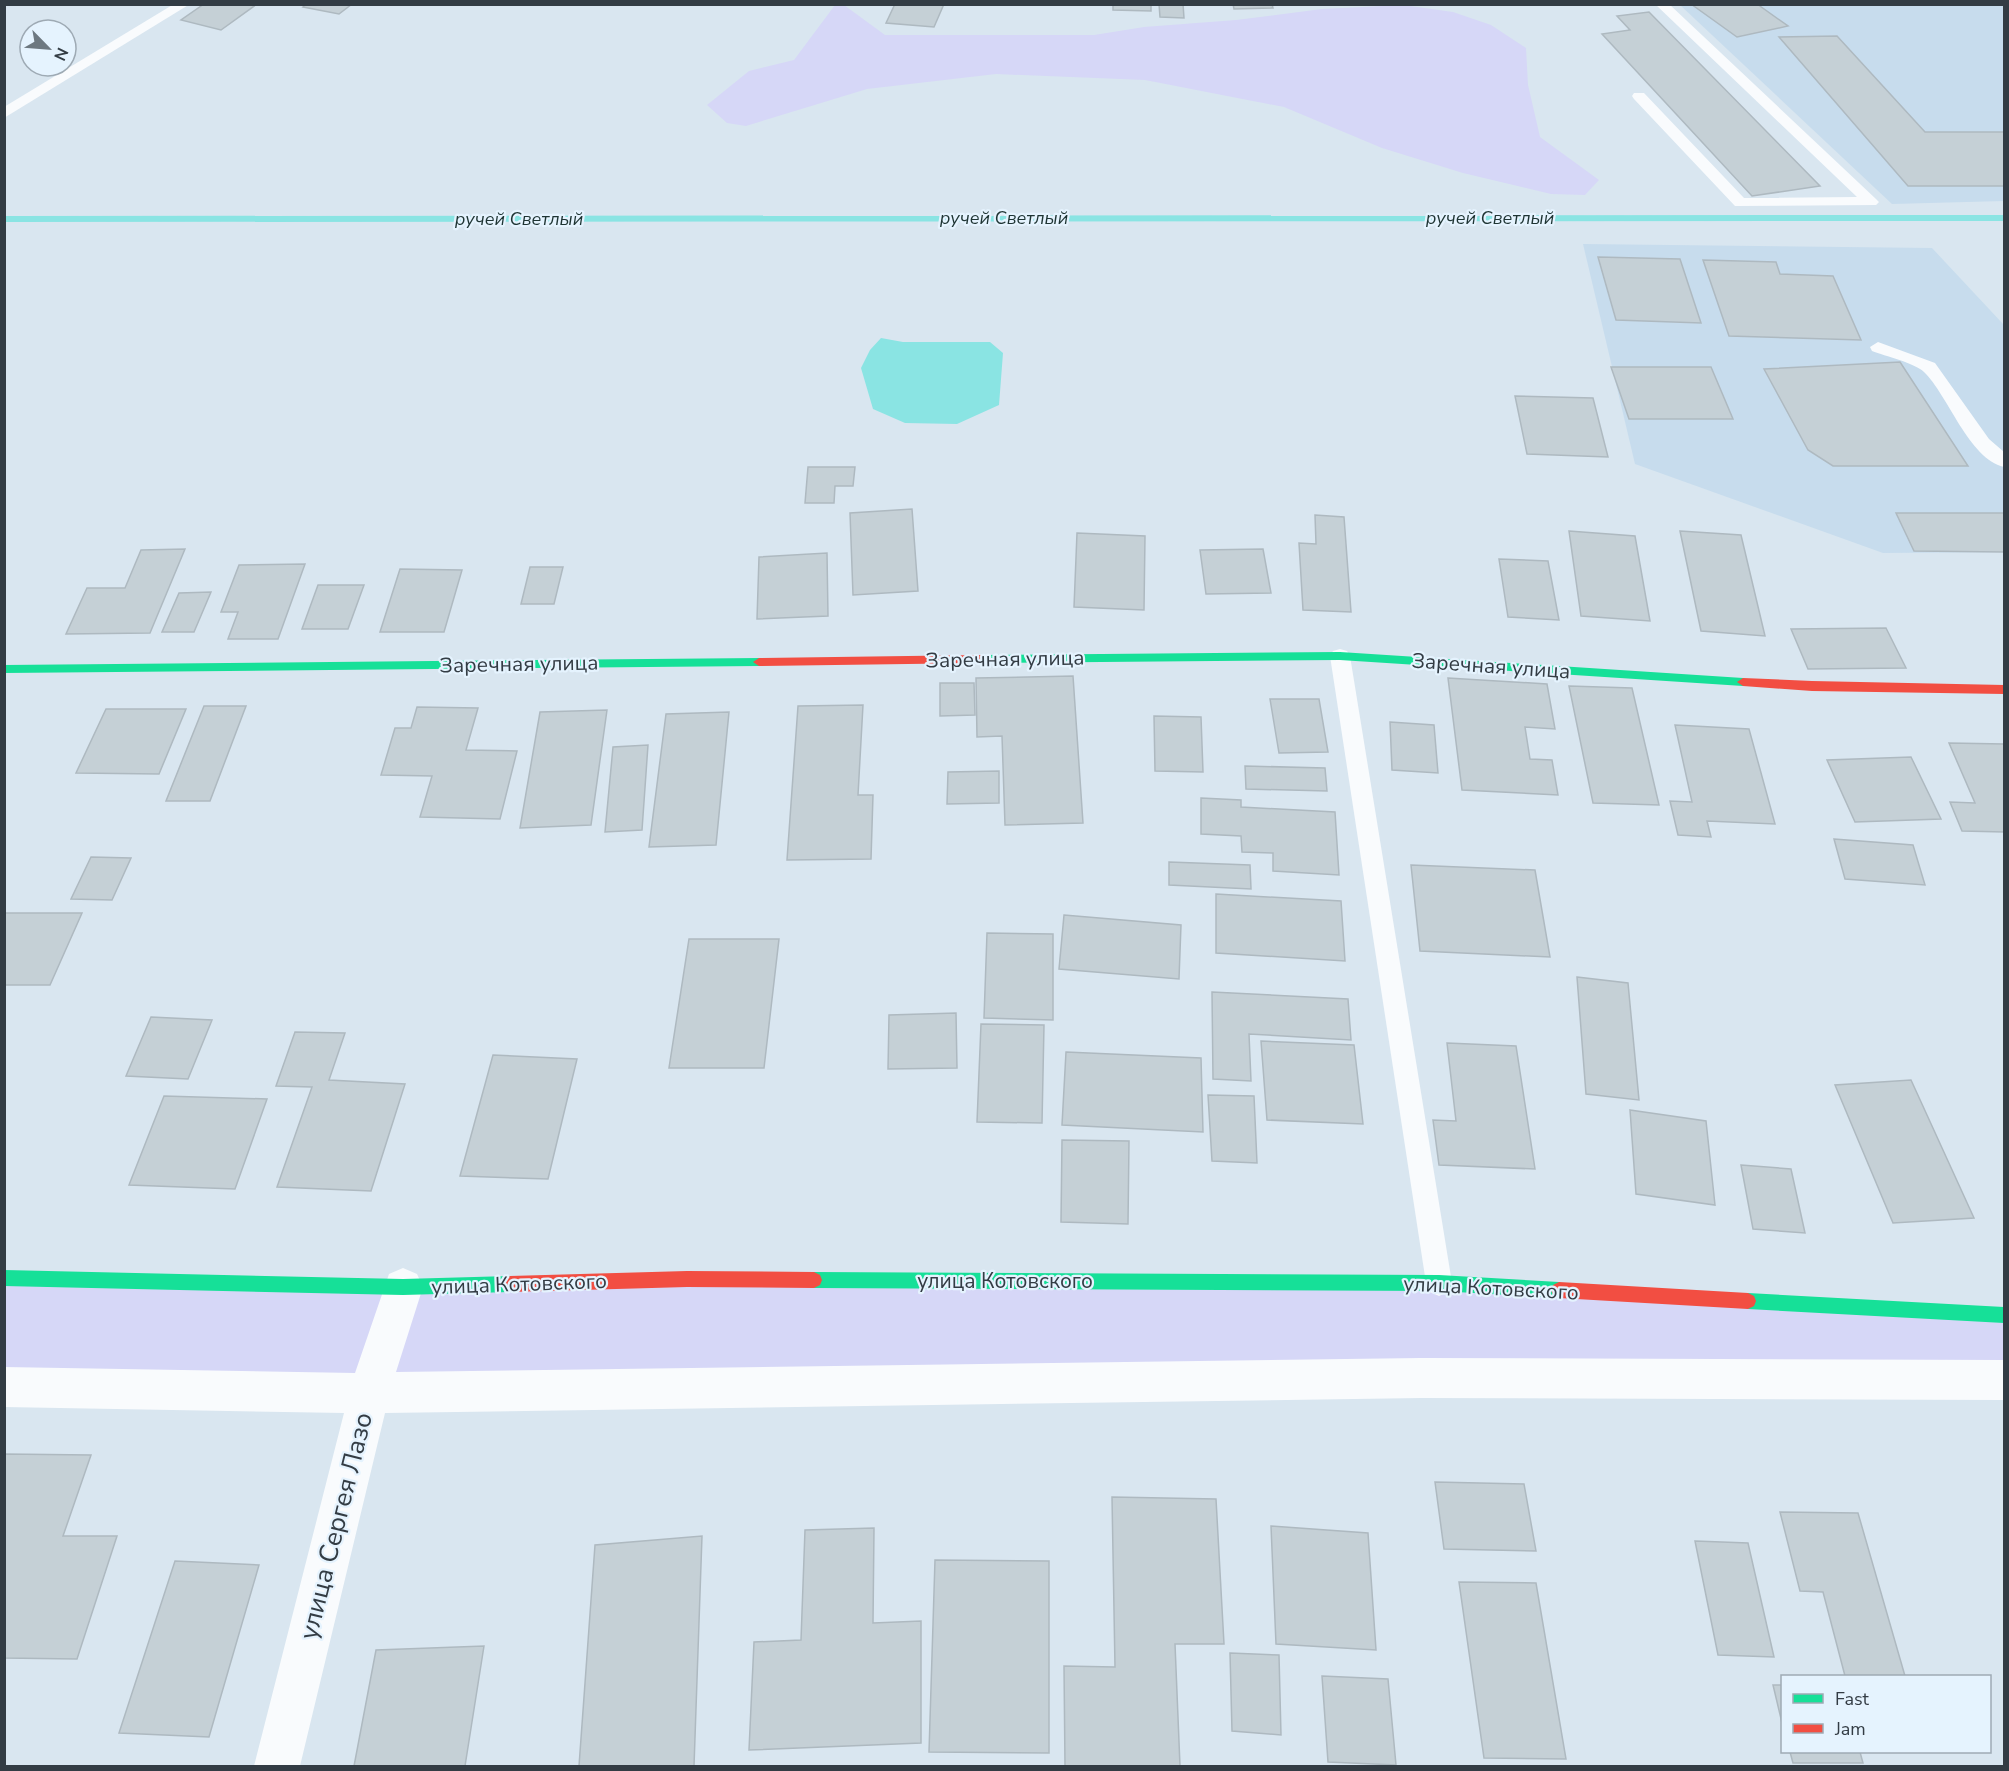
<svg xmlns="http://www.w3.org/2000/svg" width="2009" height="1771" viewBox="0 0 2009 1771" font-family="'Nunito Sans',sans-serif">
<rect width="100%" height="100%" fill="#d9e6f0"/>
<g fill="#c7dced">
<polygon points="1680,5 2004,5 2004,201 1892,204"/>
<polygon points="1583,244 1932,248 2004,325 2004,552 1883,553 1635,464"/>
</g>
<g fill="#d6d7f7">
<polygon points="835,5 844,5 885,35 1094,35 1144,27 1236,20 1322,9 1403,5 1453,12 1491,25 1526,48 1528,85 1540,137 1599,180 1585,195 1551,194 1463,173 1382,148 1284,107 1145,80 996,74 867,89 746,126 727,123 707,105 749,71 794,60"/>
<polygon points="5,1278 1439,1283 2004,1315 2004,1381 369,1393 5,1387"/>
</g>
<polygon fill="#8ae4e3" points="881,338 903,342 990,342 1003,353 999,405 957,424 905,423 873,409 861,368 870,350"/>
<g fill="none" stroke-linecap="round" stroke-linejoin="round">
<polygon fill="#8ae4e3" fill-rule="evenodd" points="2004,215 2004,221 4,222 4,216"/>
</g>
<g fill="#c5d0d6" stroke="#aeb9c0" stroke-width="1.5">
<polygon points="204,4 257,4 221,30 181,20"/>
<polygon points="306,4 352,4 339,14 303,7"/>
<polygon points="895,4 944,4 934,27 886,23"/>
<polygon points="1113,4 1151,4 1151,11 1113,10"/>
<polygon points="1159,4 1183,4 1184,18 1160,17"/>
<polygon points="1233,4 1272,4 1273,8 1234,9"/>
<polygon points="1691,4 1757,4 1788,26 1737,37"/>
<polygon points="1649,12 1820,186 1752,196 1602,34 1630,30 1617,16"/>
<polygon points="1837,36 1925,132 2004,132 2004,186 1908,186 1779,37"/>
<polygon points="1598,257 1680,259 1701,323 1616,320"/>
<polygon points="1703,260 1776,262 1780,274 1833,276 1861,340 1729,336"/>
<polygon points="1900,362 1968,466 1833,466 1808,450 1764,369"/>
<polygon points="1611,367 1711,367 1733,419 1629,419"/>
<polygon points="1515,396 1593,398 1608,457 1527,454"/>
<polygon points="808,467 855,467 853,486 835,486 834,503 805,503"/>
<polygon points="912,509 918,591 853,595 850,513"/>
<polygon points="1896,513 2004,513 2004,552 1914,551"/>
<polygon points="1315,515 1344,517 1351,612 1303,610 1299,543 1316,544"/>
<polygon points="1569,531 1635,536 1650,621 1581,616"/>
<polygon points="1680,531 1741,535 1765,636 1701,631"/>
<polygon points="1077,533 1145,536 1144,610 1074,607"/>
<polygon points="185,549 150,633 66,634 87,588 125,588 141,550"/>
<polygon points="1263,549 1271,593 1206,594 1200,550"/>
<polygon points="827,553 828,616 757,619 759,557"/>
<polygon points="1499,559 1548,561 1559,620 1508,617"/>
<polygon points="305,564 278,639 228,639 238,612 221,612 239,565"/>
<polygon points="530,567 563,567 554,604 521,604"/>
<polygon points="400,569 462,570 444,632 380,632"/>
<polygon points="318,585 364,585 348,629 302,629"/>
<polygon points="211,592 194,632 162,632 179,593"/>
<polygon points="1886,628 1906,668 1808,669 1791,629"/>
<polygon points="1073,676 1083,823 1005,825 1002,736 977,737 976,678"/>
<polygon points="1448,678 1547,684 1555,729 1525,727 1530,759 1552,760 1558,795 1462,790"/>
<polygon points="940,683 974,683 975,715 940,716"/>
<polygon points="1569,686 1632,688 1659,805 1593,803"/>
<polygon points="1270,699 1319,699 1328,752 1279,753"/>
<polygon points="863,705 858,795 873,795 871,859 787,860 798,706"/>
<polygon points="204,706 246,706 210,801 166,801"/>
<polygon points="417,707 478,708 466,750 517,751 500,819 420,817 432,776 381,775 395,728 411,728"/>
<polygon points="106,709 186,709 159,774 76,773"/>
<polygon points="607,710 591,825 520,828 540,712"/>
<polygon points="729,712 716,845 649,847 666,714"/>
<polygon points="1154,716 1201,717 1203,772 1155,771"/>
<polygon points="1390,722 1434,725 1438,773 1392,770"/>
<polygon points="1675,725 1749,729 1775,824 1707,821 1711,837 1678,835 1670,801 1692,802"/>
<polygon points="1949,743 2004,744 2004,832 1962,831 1950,802 1975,803"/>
<polygon points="648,745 642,830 605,832 613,747"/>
<polygon points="1911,757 1941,819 1855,822 1827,760"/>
<polygon points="1245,766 1325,768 1327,791 1246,789"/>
<polygon points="999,771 999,803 947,804 948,772"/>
<polygon points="1201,798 1241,800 1241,807 1335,812 1339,875 1273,871 1273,853 1242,852 1241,836 1201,834"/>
<polygon points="1834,839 1913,845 1925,885 1845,879"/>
<polygon points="91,857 131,858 112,900 71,899"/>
<polygon points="1169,862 1250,865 1251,889 1169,885"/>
<polygon points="1411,865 1535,870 1550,957 1420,951"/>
<polygon points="1216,894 1341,901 1345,961 1216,953"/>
<polygon points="5,913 82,913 50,985 4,985"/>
<polygon points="1064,915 1181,925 1179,979 1059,969"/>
<polygon points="987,933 1053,934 1053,1020 984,1018"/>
<polygon points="689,939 779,939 764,1068 669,1068"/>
<polygon points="1577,977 1628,983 1639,1100 1586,1094"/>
<polygon points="1212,992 1348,999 1351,1040 1249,1034 1251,1081 1213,1079"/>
<polygon points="956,1013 957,1068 888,1069 889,1015"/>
<polygon points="151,1017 212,1020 188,1079 126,1076"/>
<polygon points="981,1024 1044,1025 1042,1123 977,1122"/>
<polygon points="295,1032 345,1033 329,1080 405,1084 371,1191 277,1187 312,1087 276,1086"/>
<polygon points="1261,1041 1354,1045 1363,1124 1267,1120"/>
<polygon points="1447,1043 1516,1046 1535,1169 1439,1165 1433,1120 1456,1121"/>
<polygon points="1066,1052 1201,1058 1203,1132 1062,1125"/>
<polygon points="493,1055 577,1059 548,1179 460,1176"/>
<polygon points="1911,1080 1974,1218 1893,1223 1835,1085"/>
<polygon points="1208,1095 1254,1096 1257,1163 1212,1161"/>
<polygon points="164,1096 267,1099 235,1189 129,1185"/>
<polygon points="1630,1110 1706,1121 1715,1205 1636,1194"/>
<polygon points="1062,1140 1129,1141 1128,1224 1061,1222"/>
<polygon points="1741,1165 1791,1169 1805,1233 1753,1229"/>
<polygon points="4,1454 91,1455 63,1536 117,1536 77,1659 4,1658"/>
<polygon points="1435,1482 1524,1484 1536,1551 1444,1549"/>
<polygon points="1112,1497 1216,1499 1224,1644 1175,1644 1180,1766 1065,1766 1064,1666 1115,1667"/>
<polygon points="1780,1512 1858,1513 1905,1676 1845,1676 1823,1592 1800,1591"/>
<polygon points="1271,1526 1368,1533 1376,1650 1276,1644"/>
<polygon points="874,1528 873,1623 921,1621 921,1743 749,1750 754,1642 801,1640 805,1530"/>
<polygon points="702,1536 694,1766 579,1766 595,1545"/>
<polygon points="1695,1541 1748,1543 1774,1657 1718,1655"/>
<polygon points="935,1560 1049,1561 1049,1753 929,1752"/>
<polygon points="175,1561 259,1565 209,1737 119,1733"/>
<polygon points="1459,1582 1536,1583 1566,1759 1484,1758"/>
<polygon points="484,1646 465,1766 354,1766 376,1650"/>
<polygon points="1230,1653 1279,1655 1281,1735 1232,1731"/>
<polygon points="1322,1676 1388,1679 1396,1765 1328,1762"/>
<polygon points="1773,1685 1782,1685 1782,1723"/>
<polygon points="1790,1752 1860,1752 1863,1763 1793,1763"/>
</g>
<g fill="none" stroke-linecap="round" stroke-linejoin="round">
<g fill="#f9fbfd" fill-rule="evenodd">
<polygon points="174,4 190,4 4,118 4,107"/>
<polygon points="1655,4 1669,4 1876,199 1879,202 1876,205 1735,206 1634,99 1632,96 1634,93 1644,93 1744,198 1857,197"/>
<path d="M1878,342L1935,363L1989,439L2004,452V467C1969,459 1948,395 1924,372C1915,363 1885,356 1872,351L1870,347Z"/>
<polygon points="1340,649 1347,651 1350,656 1452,1283 1448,1292 1439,1296 1430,1292 1426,1283 1330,656 1333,651"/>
</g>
<polygon fill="#f9fbfd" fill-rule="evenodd" points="403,1268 417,1274 423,1287 396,1372 1421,1358 2004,1360 2004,1400 1421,1398 385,1413 300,1766 254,1766 344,1413 4,1407 4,1367 355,1373 389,1274"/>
<g fill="#16e098" fill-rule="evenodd">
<polygon points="1340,652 1743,678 1749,682 1743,686 1340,660 981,663 975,659 981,655"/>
<polygon points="759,658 765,662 759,666 4,673 4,665"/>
<polygon points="4,1270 403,1279 510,1276 516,1279 518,1284 516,1289 510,1292 403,1295 4,1286"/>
<polygon points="814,1272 1439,1275 1559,1282 1565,1285 1567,1290 1565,1295 1559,1298 1439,1291 814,1288 808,1285 806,1280 808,1275"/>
<polygon points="1748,1293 2004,1307 2004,1323 1748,1309 1742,1306 1740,1301 1742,1296"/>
</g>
<g fill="#f24e42" fill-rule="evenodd">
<polygon points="981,655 987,659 981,663 759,666 753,662 759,658"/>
<polygon points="1743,678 1812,681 2004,685 2004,694 1812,691 1743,686 1737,682"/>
<polygon points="687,1271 814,1272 820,1275 822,1280 820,1285 814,1288 687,1287 510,1292 504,1289 502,1284 504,1279 510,1276"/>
<polygon points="1559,1282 1748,1293 1754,1296 1756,1301 1754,1306 1748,1309 1559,1298 1553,1295 1551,1290 1553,1285"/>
</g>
</g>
<g text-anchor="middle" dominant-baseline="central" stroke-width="4.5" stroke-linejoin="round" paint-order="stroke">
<g font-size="18" font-style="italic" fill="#1e3433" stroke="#e5f3fe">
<text x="1004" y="218">ручей Светлый</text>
<text x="1490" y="218">ручей Светлый</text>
<text x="519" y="219">ручей Светлый</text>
</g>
<g font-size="21" fill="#333c44" stroke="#e5f3fe">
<text transform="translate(1005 659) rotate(-1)">Заречная улица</text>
<text transform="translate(519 664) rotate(-1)">Заречная улица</text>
<text transform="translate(1491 666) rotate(4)">Заречная улица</text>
<text x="1005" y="1281">улица Котовского</text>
<text transform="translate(519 1284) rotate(-2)">улица Котовского</text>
<text transform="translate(1491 1288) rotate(3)">улица Котовского</text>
</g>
<g font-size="26" fill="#333c44" stroke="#e5f3fe">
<text transform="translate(336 1526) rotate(-76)">улица Сергея Лазо</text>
</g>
</g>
<rect width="2009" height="1771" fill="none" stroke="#333c44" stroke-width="12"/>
<rect x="1781" y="1675" width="210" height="78" fill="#e5f3fe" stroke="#9eaab4" stroke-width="1.5"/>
<rect x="1793" y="1694" width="30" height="9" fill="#16e098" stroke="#9eaab4" stroke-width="1.5"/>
<text x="1835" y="1705" font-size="18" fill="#333c44">Fast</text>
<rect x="1793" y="1724" width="30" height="9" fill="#f24e42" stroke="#9eaab4" stroke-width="1.5"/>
<text x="1835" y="1735" font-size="18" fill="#333c44">Jam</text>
<g transform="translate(48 48) rotate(115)"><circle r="28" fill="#e5f3fe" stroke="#9eaab4" stroke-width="1.5"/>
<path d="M0-4.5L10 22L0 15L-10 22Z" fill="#6d7880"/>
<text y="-9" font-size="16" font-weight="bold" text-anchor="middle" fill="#333c44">N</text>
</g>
</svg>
